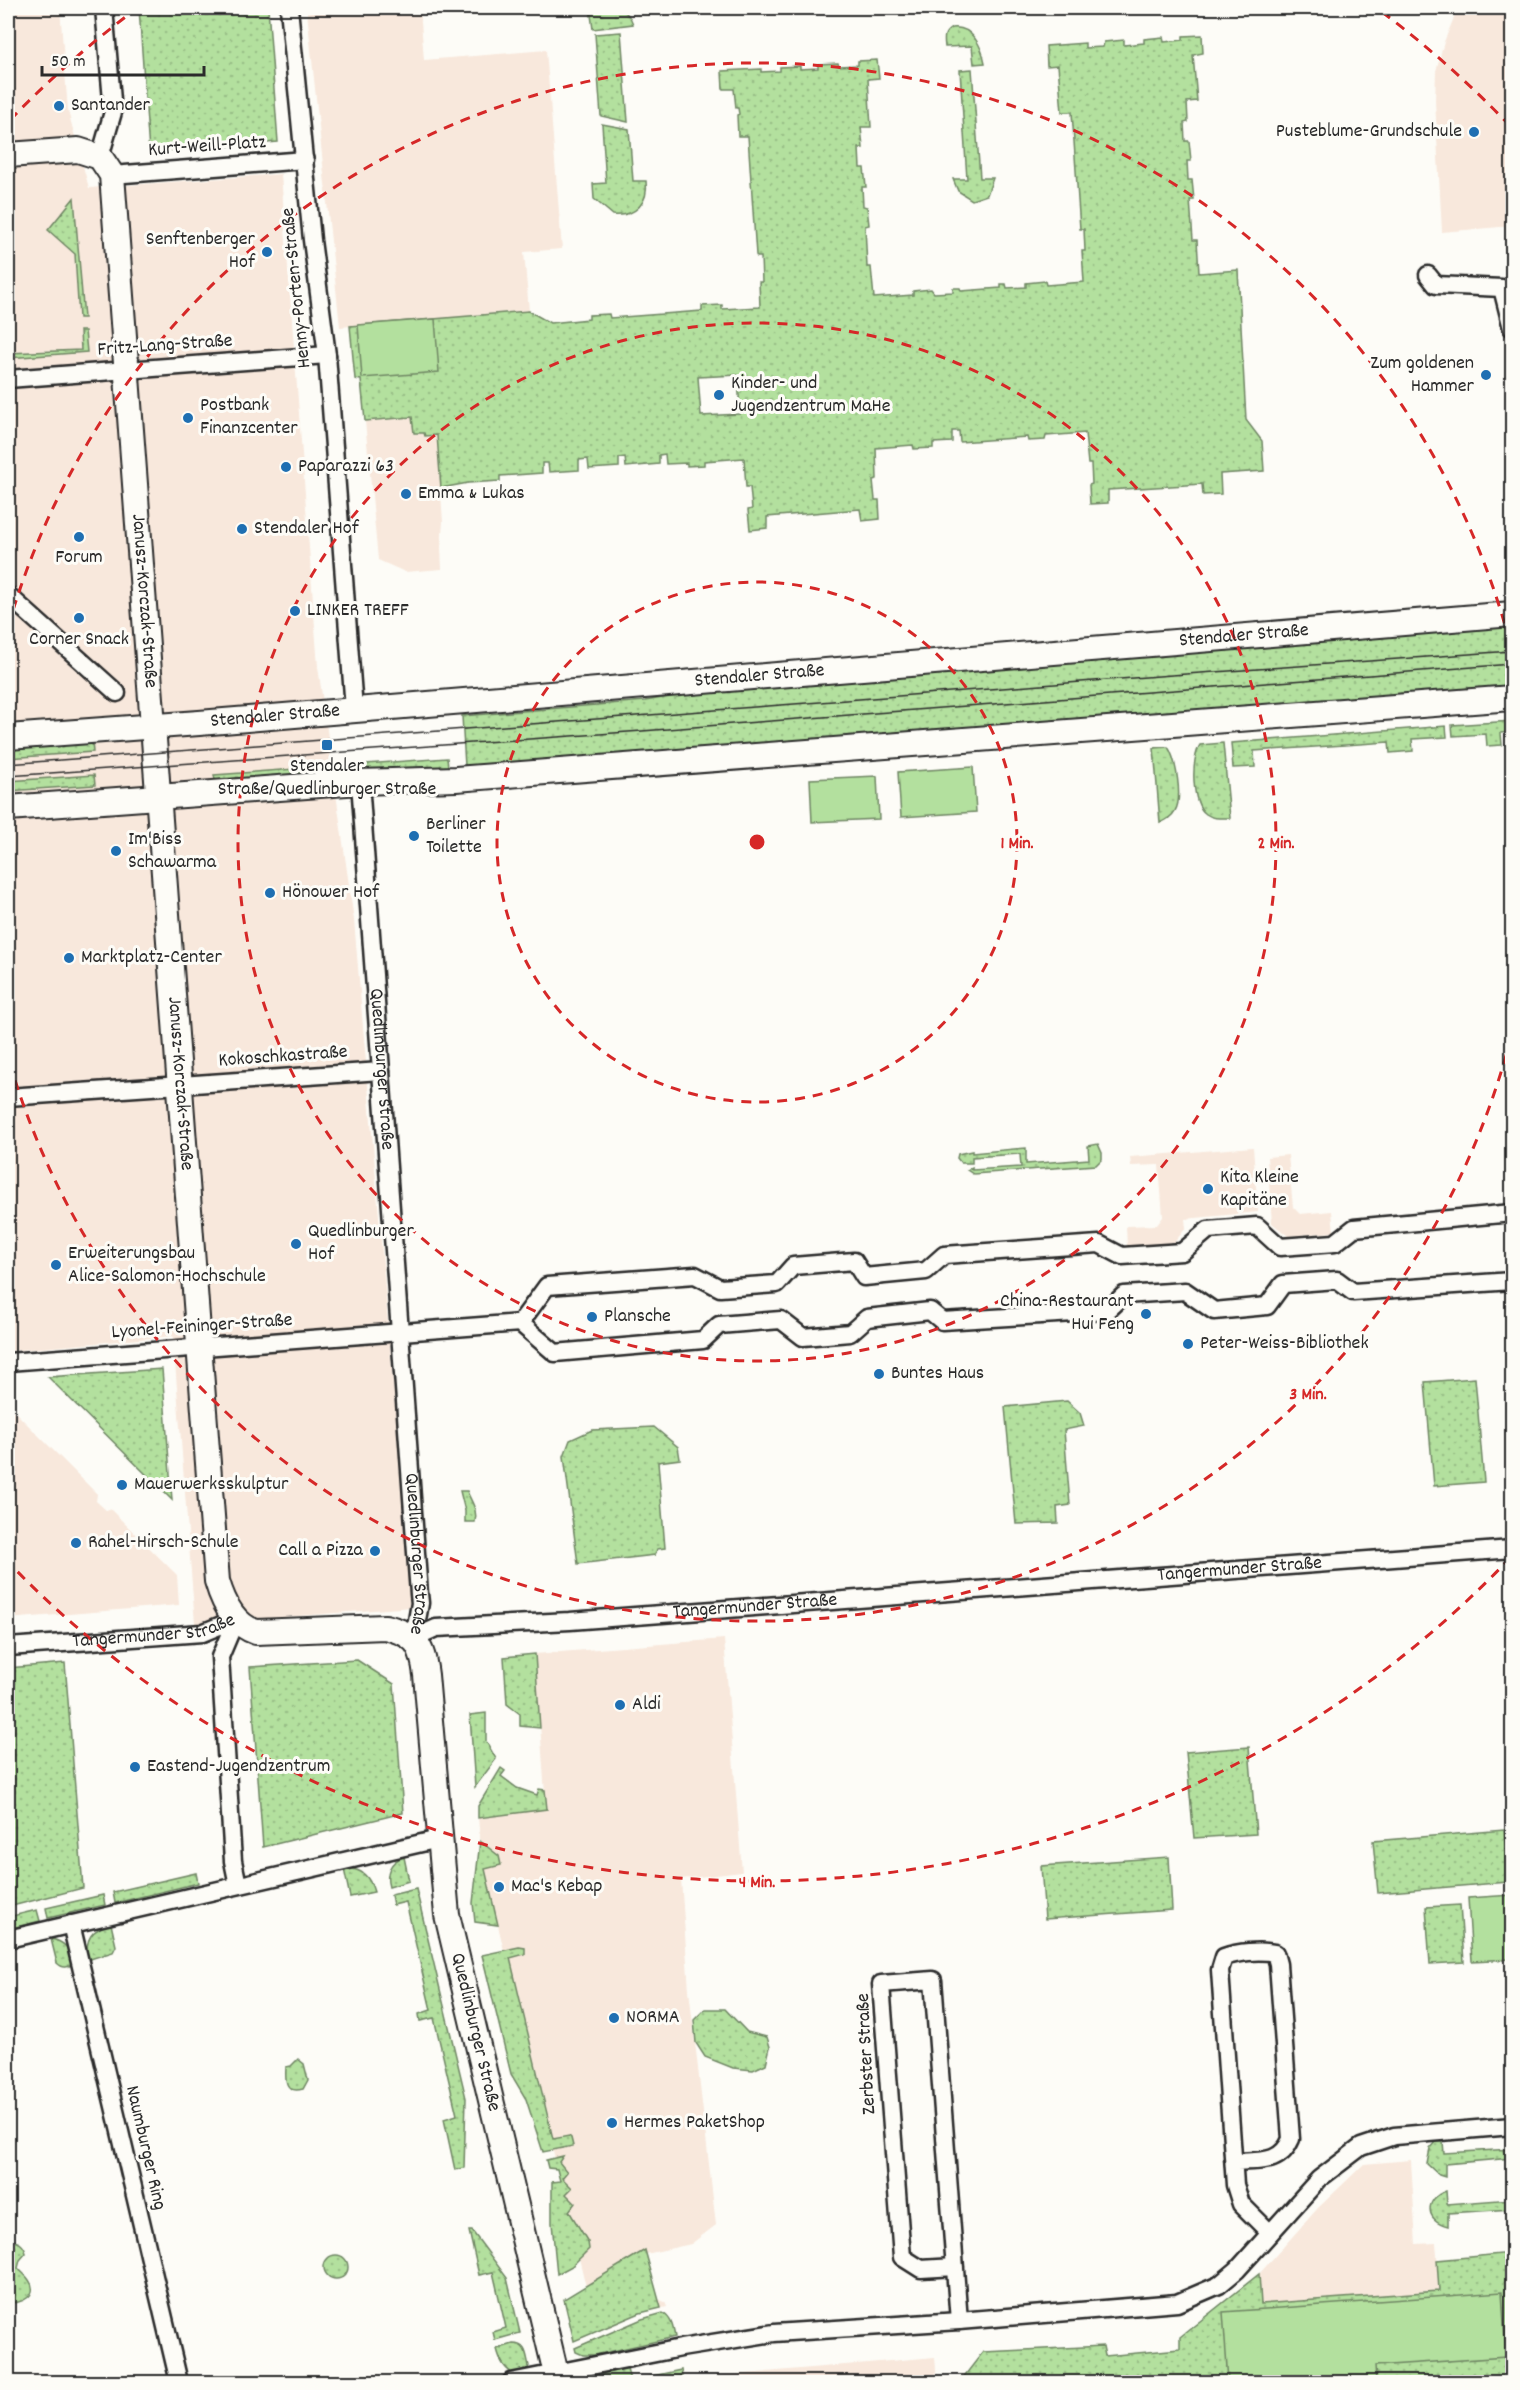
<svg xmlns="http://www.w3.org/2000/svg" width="1520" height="2390" viewBox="0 0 1520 2390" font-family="Dekko,sans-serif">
<defs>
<pattern id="green-dots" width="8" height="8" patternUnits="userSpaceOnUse" patternTransform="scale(1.5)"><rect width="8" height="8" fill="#b3e09e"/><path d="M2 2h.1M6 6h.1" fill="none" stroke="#9ac088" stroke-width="1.8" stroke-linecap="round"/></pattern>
</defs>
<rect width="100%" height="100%" fill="#fdfcf7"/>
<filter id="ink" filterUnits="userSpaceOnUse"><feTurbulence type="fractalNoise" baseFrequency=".0167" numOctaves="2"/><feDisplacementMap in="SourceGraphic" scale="12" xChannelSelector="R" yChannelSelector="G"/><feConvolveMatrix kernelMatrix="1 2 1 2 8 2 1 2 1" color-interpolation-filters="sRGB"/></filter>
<g filter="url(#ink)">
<g fill="#f8e8dc">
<polygon points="8,8 60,8 68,111 89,188 281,174 318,667 354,920 412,1607 195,1624 173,1336 8,1351"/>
<polygon points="360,8 420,8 424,60 546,50 562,249 524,252 529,311 340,327 307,12"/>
<polygon points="1458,8 1512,8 1512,226 1442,232 1435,101 1436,71 1444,42"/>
<polygon points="412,417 425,436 437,435 443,522 441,547 442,569 405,572 378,560 365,421"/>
<polygon points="1253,1147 1258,1212 1185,1219 1186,1228 1173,1244 1127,1247 1126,1226 1157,1225 1163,1217 1159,1165 1131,1166 1130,1157"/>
<polygon points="1288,1155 1293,1207 1300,1214 1332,1211 1334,1232 1288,1236 1272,1223 1267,1157"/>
<polygon points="8,1405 97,1494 96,1501 107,1511 110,1509 177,1575 179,1605 8,1619"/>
<polygon points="724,1639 742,1872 681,1879 689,1990 716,2225 691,2244 646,2254 658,2299 665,2302 667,2307 640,2313 597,2332 482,1860 478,1818 546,1809 535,1654"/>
<polygon points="1411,2160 1416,2244 1436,2243 1440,2291 1261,2304 1259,2274 1318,2208 1364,2164"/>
<polygon points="935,2357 937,2382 688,2382 722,2376"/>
</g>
<g fill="url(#green-dots)" stroke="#6f8664" stroke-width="1.5" fill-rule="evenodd">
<polygon points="139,8 268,8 278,142 149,152"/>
<path d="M590,8C608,7 626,3 633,24L593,29Z"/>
<path d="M952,28C972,25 982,47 985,63L974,64L972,46L945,47C944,38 943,33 952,28Z"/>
<polygon points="621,32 628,122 601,116 595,34"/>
<path d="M1202,35L1203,53L1193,55L1197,101L1187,102L1188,122L1184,123L1185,141H1189L1191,161H1187L1188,180H1192L1194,200H1190L1193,240H1197L1199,273L1238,270L1246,420L1262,441L1264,471L1220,474L1221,494L1203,495L1202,484L1108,490V503L1090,504L1089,485L1092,484L1091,464H1088L1085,433L1046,436L1045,440L1028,441L1027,437L960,442L959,431H952V442L933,443V448L914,449L913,445L876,448L877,479L873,480L875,500H879L880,519L862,521L860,509L767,517V528L750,530L748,510L752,509L750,487H746L744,458L704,461V465L687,466V463L666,464L665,454L659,455V464L626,467L625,457L619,458V467L589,469L588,459L579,460V470L549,472L548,463H542V473L500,476V481L468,483L441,488L437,435L425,436L424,433H414L412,417L365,421L361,380L355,379L350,326L529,311L550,323L589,319V315L609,314L610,318L702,311V306L722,305V309L760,307L759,282H762L761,257H757L756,255L748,136H738L737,115L739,114L738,108H736L734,89H723L722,71L761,69V72L780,71V67L800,66V69L818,68V64L838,63L839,66L858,65V61L877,60L879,78L868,79L871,127H861L863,148H859L860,168H864L866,187H862L863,206L867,207L869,225L865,226L867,267H871L874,298L913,295V291L931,289L934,293L953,292V288H960L961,291L1001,288V284H1006L1007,288L1026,287V283L1045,281L1046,285L1084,282L1082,251H1085L1084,229H1080L1072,112H1062L1058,65L1047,66L1046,46L1085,43V48L1103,47L1104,42L1124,40V45L1144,43V39L1163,37L1164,42L1183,40V36ZM738,375L740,414L701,416L698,377Z"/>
<polygon points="972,69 980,178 993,178 987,195 972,200 958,191 953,179 967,179 960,70"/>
<path d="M602,124L629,129L633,181H646C649,203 635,217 613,215L594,199L593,184L606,183Z"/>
<polygon points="74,198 84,318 79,318 75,254 48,230"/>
<polygon points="80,331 85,331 87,352 8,358 8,353 81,350"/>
<polygon points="1512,626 1512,687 465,766 462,716 645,701 674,696 1118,656"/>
<polygon points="1512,721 1512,732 1501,733 1502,745 1487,746 1486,734 1453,736 1452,725"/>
<polygon points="1446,726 1447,737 1412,739 1413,751 1390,753 1389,742 1254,751 1255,767 1233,768 1231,743"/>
<polygon points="92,742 93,752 8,758 8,748"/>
<path d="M1223,743L1230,818C1221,818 1213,819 1206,814C1191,803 1191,759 1200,745Z"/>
<path d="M1168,747C1176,759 1183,798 1175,811C1172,817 1166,820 1160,823L1154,748Z"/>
<polygon points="447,758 448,767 328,772 215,780 214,775"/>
<polygon points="94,775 95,785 8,791 8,781"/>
<polygon points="1098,1144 1102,1153 1102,1159 1096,1165 973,1174 967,1170 972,1167 972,1170 1021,1167 1020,1154 972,1157 972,1163 961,1163 957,1158 958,1154 972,1151 972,1153 1026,1148 1026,1164 1089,1159 1088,1146"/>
<polygon points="162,1369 172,1500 48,1377"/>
<polygon points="1475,1378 1484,1482 1434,1486 1425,1382"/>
<polygon points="1067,1401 1080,1413 1084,1426 1064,1430 1070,1505 1057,1507 1058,1523 1016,1524 1005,1407"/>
<polygon points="654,1427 678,1447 680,1459 658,1462 665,1548 657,1549 655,1555 578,1564 564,1456 570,1440 592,1430"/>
<path d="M460,1491H467C471,1502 478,1509 475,1522H465V1511Z"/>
<polygon points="535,1654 540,1728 520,1726 520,1714 507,1704 504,1657"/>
<polygon points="357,1660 394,1684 403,1813 263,1847 250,1667"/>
<polygon points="65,1663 83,1888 8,1907 8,1668"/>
<polygon points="486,1713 486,1741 496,1759 475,1787 470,1715"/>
<polygon points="1249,1747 1256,1834 1194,1838 1186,1752"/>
<polygon points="501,1768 505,1771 501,1776 517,1788 537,1795 539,1789 545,1790 547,1809 478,1818 478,1806"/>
<polygon points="1504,1830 1508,1882 1378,1893 1373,1841"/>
<polygon points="480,1841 499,1856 501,1865 485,1869 498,1925 475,1922 473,1903"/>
<path d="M404,1857L409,1881L389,1887C385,1873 390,1861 404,1857Z"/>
<polygon points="1169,1857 1172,1910 1045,1919 1041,1866"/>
<path d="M344,1869C361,1867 370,1877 374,1892L350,1897Z"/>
<polygon points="196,1873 198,1883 115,1903 113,1892"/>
<polygon points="416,1889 466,2098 464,2168 455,2170 444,2119 457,2115 434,2018 420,2021 419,2014 431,2010 406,1902 393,1905 391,1895"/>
<polygon points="103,1895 105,1905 48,1918 46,1908"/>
<polygon points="1460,1905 1464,1962 1430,1964 1426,1907"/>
<polygon points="37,1910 40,1921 8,1929 8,1917"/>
<path d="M111,1924L116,1946L113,1952L87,1960C85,1939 91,1929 111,1924Z"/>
<path d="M51,1939C64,1941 71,1951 74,1962C69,1968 63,1969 57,1963Z"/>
<polygon points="519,1947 525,1948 525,1954 510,1958 553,2139 569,2136 571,2138 573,2146 543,2152 526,2099 511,2074 482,1955"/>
<polygon points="705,2009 725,2009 747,2032 767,2037 770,2047 766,2064 753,2070 733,2068 705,2057 696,2043 694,2020"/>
<path d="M298,2059L304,2064L308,2080L303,2089C285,2094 285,2080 286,2067L291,2066Z"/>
<polygon points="1436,2142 1443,2142 1444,2153 1512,2149 1512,2158 1445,2164 1445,2177 1439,2175 1427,2164 1430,2149"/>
<polygon points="563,2156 559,2162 567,2172 562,2178 572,2188 566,2194 575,2203 569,2211 588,2242 589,2249 572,2266 557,2274 552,2223 552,2182 560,2181 557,2169 548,2168 546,2160"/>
<path d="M1446,2191L1447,2204L1512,2199V2209L1448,2213V2226C1425,2221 1424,2199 1446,2191Z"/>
<polygon points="469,2231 472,2231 507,2278 520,2333 495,2340 493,2332 506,2328 493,2272 479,2275"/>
<path d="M11,2240C20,2242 24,2245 26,2253L20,2260L18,2268C21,2272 26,2275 29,2280C40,2295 21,2305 8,2302V2241Z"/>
<polygon points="645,2250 661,2308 640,2313 574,2341 564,2299"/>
<polygon points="1512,2253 1512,2382 961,2382 962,2379 983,2352 1103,2346 1105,2356 1180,2349 1180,2337 1259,2274 1261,2304 1439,2291 1437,2260"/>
<circle cx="336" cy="2267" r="12"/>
<path d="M663,2313C672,2319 673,2327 675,2337L595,2355H583L576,2352L575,2348L642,2319Z"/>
<path d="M513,2344C527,2344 526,2355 529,2366L526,2372L513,2374C503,2367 500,2360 497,2349Z"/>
<polygon points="627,2368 630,2381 681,2370 682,2376 652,2382 589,2382 597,2376"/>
</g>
<g fill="#b3e09e" stroke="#6f8664" stroke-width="1.5">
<polygon points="435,319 439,372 362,378 358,325"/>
<polygon points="973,767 976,812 901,817 898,772"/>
<polygon points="877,776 879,819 812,822 810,779"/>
<polygon points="1512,1895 1512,1959 1472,1961 1468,1898"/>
<polygon points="1502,2292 1506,2357 1375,2366 1376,2382 1228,2382 1223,2312"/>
</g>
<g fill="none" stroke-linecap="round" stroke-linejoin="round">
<g stroke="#2b2b2b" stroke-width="21">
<g id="street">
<polyline points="289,8 312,240 327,355 354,709"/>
<polyline points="100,157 113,112 104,8"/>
<polyline points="112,175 305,160"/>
<polyline points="1428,275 1436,285 1502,288 1512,328"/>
<polyline points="8,379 327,355"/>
<polyline points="8,595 117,693"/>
<path id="s1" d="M360,782L419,1594L420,1603L414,1638"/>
<polyline points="8,1097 381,1071"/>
<polyline points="520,1323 547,1286 695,1275 720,1288 777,1284 793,1266 854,1261 864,1277 926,1271 944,1255 1099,1244 1122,1256 1182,1252 1208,1230 1257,1226 1280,1247 1335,1243 1354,1228 1512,1213"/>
<polyline points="8,1362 520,1323 555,1353 703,1340 719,1325 781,1320 803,1337 850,1333 867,1318 930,1311 942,1321 1107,1311 1124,1295 1185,1291 1214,1311 1267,1306 1283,1284 1337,1280 1353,1292 1512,1281"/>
<polyline points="236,1619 220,1657 233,1861 238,1885"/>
<path id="s2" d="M414,1638L436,1628L570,1621L1512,1549"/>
<path id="s3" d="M8,1647L202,1633L236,1619"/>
<polyline points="71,1924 179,2382"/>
<polyline points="8,1939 439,1839"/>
<path d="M1234,2162C1259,2160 1280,2165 1291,2139L1278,1964L1275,1953C1259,1950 1238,1952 1224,1957L1220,1970L1235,2185L1241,2204L1270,2233"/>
<polyline points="955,2267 921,2269 902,2257 881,1984 933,1980 959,2321"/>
<polyline points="511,2382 681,2348 774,2333 959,2321 1177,2303 1219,2285 1237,2270 1319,2179 1361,2147 1394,2136 1512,2126"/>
</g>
</g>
<g stroke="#2b2b2b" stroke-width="28">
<g id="secondary">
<path id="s4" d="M8,155L78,150L100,157L112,175L204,1411L217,1581C223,1602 234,1625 256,1632L385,1627C416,1634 422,1644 426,1675L447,1915L558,2382"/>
<path id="s5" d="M8,737L199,723L1512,614"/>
<polyline points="8,808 360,782 456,779 1512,698"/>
</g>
</g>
<use href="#street" stroke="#fdfcf7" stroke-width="16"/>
<use href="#secondary" stroke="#fdfcf7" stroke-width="24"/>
<g stroke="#2b2b2b" stroke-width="1.5">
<polyline points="8,764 1172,675 1512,651"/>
<polyline points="8,776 642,731 1512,664"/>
</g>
</g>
</g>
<g fill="none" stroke="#d62828" stroke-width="3" stroke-dasharray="10 8">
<circle cx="757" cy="842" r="260"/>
<circle cx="757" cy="842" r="519"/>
<path d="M1511 1037A779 779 0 0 1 8 1057M8 627A779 779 0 0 1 1511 647"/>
<path d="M1511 1557A1039 1039 0 0 1 10 1564M10 120A1039 1039 0 0 1 132 12M1382 12A1039 1039 0 0 1 1511 127"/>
</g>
<g fill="#1f6fb2" stroke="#fdfcf7" stroke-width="2">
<circle cx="59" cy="106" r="6"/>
<circle cx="1474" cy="132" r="6"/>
<circle cx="267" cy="252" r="6"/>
<circle cx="1486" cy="375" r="6"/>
<circle cx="719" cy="395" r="6"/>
<circle cx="188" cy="418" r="6"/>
<circle cx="286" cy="467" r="6"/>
<circle cx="406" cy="494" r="6"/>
<circle cx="242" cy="529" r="6"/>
<circle cx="79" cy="537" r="6"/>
<circle cx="295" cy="611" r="6"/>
<circle cx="79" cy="618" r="6"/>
<rect x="321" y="739" width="12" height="12" rx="3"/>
<circle cx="414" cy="836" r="6"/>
<circle cx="116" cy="851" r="6"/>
<circle cx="270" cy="893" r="6"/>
<circle cx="69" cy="958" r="6"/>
<circle cx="1208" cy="1189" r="6"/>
<circle cx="296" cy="1244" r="6"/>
<circle cx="56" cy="1265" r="6"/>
<circle cx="1146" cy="1314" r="6"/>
<circle cx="592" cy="1317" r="6"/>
<circle cx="1188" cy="1344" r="6"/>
<circle cx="879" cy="1374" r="6"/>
<circle cx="122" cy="1485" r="6"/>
<circle cx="76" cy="1543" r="6"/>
<circle cx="375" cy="1551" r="6"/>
<circle cx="620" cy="1705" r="6"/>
<circle cx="135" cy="1767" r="6"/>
<circle cx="499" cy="1887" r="6"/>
<circle cx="614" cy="2018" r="6"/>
<circle cx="612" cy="2123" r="6"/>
</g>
<g text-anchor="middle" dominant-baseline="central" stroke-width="6" stroke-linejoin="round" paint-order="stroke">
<g font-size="20" fill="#2b2b2b" stroke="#fdfcf7" text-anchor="start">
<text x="71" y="106">Santander</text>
<text x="1462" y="132" text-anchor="end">Pusteblume-Grundschule</text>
<text x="255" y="240" text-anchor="end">Senftenberger<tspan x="255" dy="23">Hof</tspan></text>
<text x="1474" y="364" text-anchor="end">Zum goldenen<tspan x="1474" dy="23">Hammer</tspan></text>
<text x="731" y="384">Kinder- und<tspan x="731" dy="23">Jugendzentrum MaHe</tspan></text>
<text x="200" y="406">Postbank<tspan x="200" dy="23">Finanzcenter</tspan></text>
<text x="298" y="467">Paparazzi 63</text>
<text x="418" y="494">Emma &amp; Lukas</text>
<text x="254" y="529">Stendaler Hof</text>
<text x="79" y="558" text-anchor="middle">Forum</text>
<text x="307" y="611">LINKER TREFF</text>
<text x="79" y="640" text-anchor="middle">Corner Snack</text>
<text x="327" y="767" text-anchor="middle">Stendaler<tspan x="327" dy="23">Straße/Quedlinburger Straße</tspan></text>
<text x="426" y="825">Berliner<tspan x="426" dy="23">Toilette</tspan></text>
<text x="128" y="840">Im'Biss<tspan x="128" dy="23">Schawarma</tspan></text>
<text x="282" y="893">Hönower Hof</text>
<text x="81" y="958">Marktplatz-Center</text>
<text x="1220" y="1178">Kita Kleine<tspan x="1220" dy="23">Kapitäne</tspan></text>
<text x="308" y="1232">Quedlinburger<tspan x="308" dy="23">Hof</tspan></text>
<text x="68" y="1254">Erweiterungsbau<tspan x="68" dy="23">Alice-Salomon-Hochschule</tspan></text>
<text x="1134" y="1302" text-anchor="end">China-Restaurant<tspan x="1134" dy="23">Hui Feng</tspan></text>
<text x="604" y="1317">Plansche</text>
<text x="1200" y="1344">Peter-Weiss-Bibliothek</text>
<text x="891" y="1374">Buntes Haus</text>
<text x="134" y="1485">Mauerwerksskulptur</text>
<text x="88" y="1543">Rahel-Hirsch-Schule</text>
<text x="363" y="1551" text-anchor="end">Call a Pizza</text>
<text x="632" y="1705">Aldi</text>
<text x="147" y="1767">Eastend-Jugendzentrum</text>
<text x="511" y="1887">Mac's Kebap</text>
<text x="626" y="2018">NORMA</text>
<text x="624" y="2123">Hermes PaketShop</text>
</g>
<g font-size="20" fill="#2b2b2b" stroke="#fdfcf7">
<text transform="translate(207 147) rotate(-4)">Kurt-Weill-Platz</text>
<text transform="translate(297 288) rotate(-96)">Henny-Porten-Straße</text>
<text transform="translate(165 346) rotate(-4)">Fritz-Lang-Straße</text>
<text stroke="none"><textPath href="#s4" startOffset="542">Janusz-Korczak-Straße</textPath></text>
<text stroke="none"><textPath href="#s5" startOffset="1240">Stendaler Straße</textPath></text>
<text stroke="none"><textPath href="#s5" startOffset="754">Stendaler Straße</textPath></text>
<text stroke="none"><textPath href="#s5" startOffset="268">Stendaler Straße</textPath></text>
<text transform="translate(283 1057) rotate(-4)">Kokoschkastraße</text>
<text stroke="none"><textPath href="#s1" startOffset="288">Quedlinburger Straße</textPath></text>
<text stroke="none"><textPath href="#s4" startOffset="1026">Janusz-Korczak-Straße</textPath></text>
<text transform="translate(202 1327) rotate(-4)">Lyonel-Feininger-Straße</text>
<text stroke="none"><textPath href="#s1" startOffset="774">Quedlinburger Straße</textPath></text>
<text stroke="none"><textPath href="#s2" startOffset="830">Tangermünder Straße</textPath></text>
<text stroke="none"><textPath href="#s2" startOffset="344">Tangermünder Straße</textPath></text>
<text stroke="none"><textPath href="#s3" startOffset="147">Tangermünder Straße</textPath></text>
<text stroke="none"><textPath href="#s4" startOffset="2152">Quedlinburger Straße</textPath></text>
<text transform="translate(867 2054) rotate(-93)">Zerbster Straße</text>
<text transform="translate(145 2148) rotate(77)">Naumburger Ring</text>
</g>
</g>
<circle cx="757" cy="842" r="9" fill="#d62828" stroke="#fdfcf7" stroke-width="3"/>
<g font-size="18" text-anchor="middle" font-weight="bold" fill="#d62828" stroke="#fdfcf7" stroke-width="6" stroke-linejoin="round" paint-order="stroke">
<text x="1017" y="848">1 Min.</text>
<text x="1276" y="848">2 Min.</text>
<text x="1308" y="1399">3 Min.</text>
<text x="757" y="1887">4 Min.</text>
</g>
<rect width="1520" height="2390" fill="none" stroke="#fdfcf7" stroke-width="30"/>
<rect x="15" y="15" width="1490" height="2360" fill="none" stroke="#2b2b2b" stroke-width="2" filter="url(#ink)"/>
<path d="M42 66v9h162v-9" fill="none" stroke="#2b2b2b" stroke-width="3"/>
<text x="51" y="66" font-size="18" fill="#2b2b2b" stroke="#fdfcf7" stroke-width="4.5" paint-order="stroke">50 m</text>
</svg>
